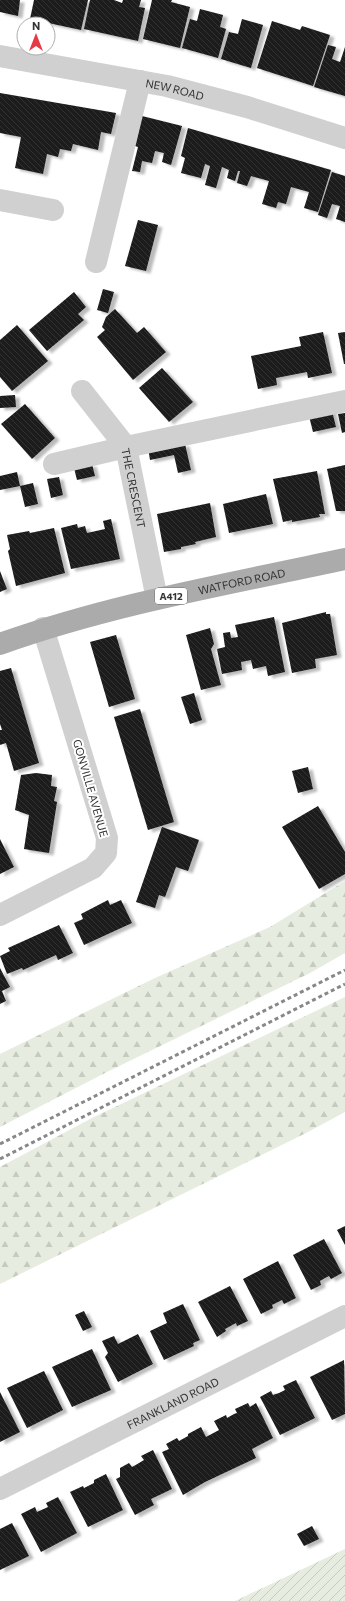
<svg xmlns="http://www.w3.org/2000/svg" width="345" height="1601" viewBox="0 0 345 1601" font-family="Commissioner,sans-serif">
<defs>
<pattern id="forest-firs" width="22" height="20" patternUnits="userSpaceOnUse"><rect width="22" height="20" fill="#e6ecdf"/><path d="M5 1l3.5 6h-7zM16 11l3.5 6h-7z" fill="#c6cbc0"/></pattern>
<pattern id="garden-furrows" width="10" height="10" patternUnits="userSpaceOnUse"><rect width="10" height="10" fill="#e6ecdf"/><path d="M-1 1l2-2M0 10L10 0M9 11l2-2" fill="none" stroke="#c6cbc0"/></pattern>
<pattern id="building-back-hatch" width="6" height="6" patternUnits="userSpaceOnUse"><rect width="6" height="6" fill="#1a1a1a"/><path d="M-1 5l2 2M0 0l6 6M5-1l2 2" fill="none" stroke="#333"/></pattern>
<filter id="shadow"><feDropShadow dx="4.5" dy="2.5" stdDeviation="1" flood-color="#0004"/></filter>
</defs>
<rect width="100%" height="100%" fill="#fff"/>
<g fill="url(#forest-firs)">
<polygon points="345,881 345,953 310,973 107,1072 0,1127 0,1054 155,978 270,927"/>
<polygon points="345,997 345,1112 306,1133 0,1284 0,1167 92,1118"/>
</g>
<polygon fill="url(#garden-furrows)" points="345,1549 345,1601 235,1601"/>
<g fill="url(#building-back-hatch)" filter="url(#shadow)">
<polygon points="0,0 20,0 18,16 0,12"/>
<polygon points="34,0 88,0 81,30 30,19"/>
<polygon points="90,0 114,0 122,3 123,0 141,0 139,7 145,8 138,41 84,29"/>
<polygon points="152,0 172,0 171,2 190,7 180,48 143,39"/>
<polygon points="200,9 223,15 220,27 226,29 218,58 182,48 190,19 197,21"/>
<polygon points="242,19 263,25 251,68 221,59 229,32 238,34"/>
<polygon points="272,21 300,30 302,26 330,35 313,86 257,68"/>
<polygon points="328,45 336,47 332,59 340,62 345,47 345,96 314,87"/>
<polygon points="0,93 116,113 111,134 101,132 98,150 73,144 71,151 60,149 58,157 47,154 43,174 15,168 21,137 0,133"/>
<polygon points="142,116 182,126 171,165 162,162 164,153 155,151 152,163 142,161 140,172 132,171 138,147 135,146"/>
<polygon points="188,128 331,170 318,212 304,208 309,192 291,187 286,204 278,202 276,208 262,204 269,181 251,176 247,186 237,183 240,171 238,171 235,181 227,178 229,170 222,167 216,188 205,185 210,166 205,164 201,178 181,173 185,158 181,156"/>
<polygon points="332,172 345,176 345,222 336,219 340,206 332,204 327,218 318,215"/>
<polygon points="138,220 158,225 146,271 125,266"/>
<polygon points="103,289 114,292 108,313 97,310"/>
<polygon points="74,292 86,307 78,314 84,320 47,351 29,330"/>
<polygon points="115,309 137,333 144,327 166,352 133,380 97,337 105,330 102,327 106,317"/>
<polygon points="17,325 48,361 12,391 0,377 0,340"/>
<polygon points="323,332 332,373 308,378 307,372 276,378 277,385 258,389 251,356 301,346 299,337"/>
<polygon points="345,332 345,364 344,364 338,333"/>
<polygon points="162,368 193,402 169,422 139,388"/>
<polygon points="15,395 16,407 0,408 0,396"/>
<polygon points="25,404 55,438 32,459 1,424"/>
<polygon points="331,407 336,427 313,432 308,412"/>
<polygon points="345,413 345,432 342,433 338,414"/>
<polygon points="185,444 191,470 178,473 174,455 150,460 148,448"/>
<polygon points="92,464 95,476 77,480 74,468"/>
<polygon points="345,465 345,511 336,511 327,469"/>
<polygon points="317,471 325,514 319,514 320,517 292,522 292,520 283,522 273,479"/>
<polygon points="17,472 20,486 33,483 38,504 25,507 20,486 0,490 0,476"/>
<polygon points="59,477 63,495 51,498 47,479"/>
<polygon points="266,494 273,524 229,533 223,504"/>
<polygon points="210,503 216,537 195,542 196,544 181,547 181,549 164,552 157,514"/>
<polygon points="111,519 120,559 71,569 61,528 77,524 78,528 85,526 87,533 105,529 103,521"/>
<polygon points="54,528 65,573 16,586 8,551 10,549 7,535 29,531 30,533"/>
<polygon points="0,571 7,589 0,592"/>
<polygon points="326,612 326,614 330,614 337,655 315,659 316,668 292,673 282,623"/>
<polygon points="274,617 285,672 268,676 266,666 253,669 251,660 241,662 242,670 222,674 217,649 225,647 223,633 230,632 231,638 238,637 235,625"/>
<polygon points="210,628 214,644 211,649 221,685 201,690 186,635"/>
<polygon points="116,635 135,699 109,707 90,642"/>
<polygon points="11,668 39,763 14,771 6,743 0,745 0,730 2,730 0,724 0,671"/>
<polygon points="194,693 202,720 190,724 181,697"/>
<polygon points="140,709 174,822 148,830 114,717"/>
<polygon points="308,767 313,789 298,793 292,771"/>
<polygon points="36,773 52,775 51,786 57,787 54,801 57,802 49,853 24,849 29,815 15,810 21,775"/>
<polygon points="318,806 345,852 345,874 319,889 282,827"/>
<polygon points="162,827 199,840 188,871 176,867 165,897 159,895 155,908 136,902"/>
<polygon points="0,839 14,867 0,874"/>
<polygon points="108,900 110,905 121,900 132,923 84,945 74,923 83,919 81,914"/>
<polygon points="59,925 73,953 58,960 56,955 23,970 22,968 7,974 0,956 10,951 8,948"/>
<polygon points="0,968 10,987 2,991 6,1001 0,1004"/>
<polygon points="345,1226 345,1245 337,1230"/>
<polygon points="324,1239 342,1273 331,1279 329,1276 325,1278 320,1281 321,1285 311,1290 293,1255"/>
<polygon points="278,1261 296,1298 284,1304 282,1300 272,1305 273,1308 261,1314 243,1279"/>
<polygon points="230,1286 248,1321 237,1326 236,1323 225,1329 226,1331 217,1337 198,1302"/>
<polygon points="183,1304 200,1340 193,1343 194,1346 164,1360 150,1331 167,1323 163,1313"/>
<polygon points="84,1311 92,1327 83,1331 75,1315"/>
<polygon points="138,1334 153,1364 118,1382 105,1357 108,1353 102,1341 114,1336 118,1344"/>
<polygon points="92,1349 111,1390 72,1407 52,1367"/>
<polygon points="344,1360 345,1414 332,1420 310,1377"/>
<polygon points="44,1371 63,1410 27,1428 7,1388"/>
<polygon points="296,1380 315,1418 280,1435 260,1397 271,1391 273,1395 279,1393 285,1390 283,1386"/>
<polygon points="0,1392 20,1432 0,1442"/>
<polygon points="248,1403 250,1407 256,1403 273,1438 252,1449 256,1458 205,1482 183,1495 162,1452 169,1449 166,1444 177,1438 179,1441 188,1436 188,1434 201,1427 206,1437 219,1430 214,1421 226,1415 227,1418 234,1414 237,1413 235,1409"/>
<polygon points="153,1450 172,1489 151,1499 154,1505 135,1515 116,1479 120,1477 120,1468 129,1463 132,1467 134,1466 144,1460 141,1456"/>
<polygon points="106,1474 123,1510 88,1527 70,1492 83,1486 84,1488 94,1483 94,1480"/>
<polygon points="58,1497 77,1533 41,1552 21,1514 35,1507 37,1512 48,1507 46,1503"/>
<polygon points="12,1523 29,1556 0,1570 0,1529"/>
<polygon points="312,1526 319,1539 304,1546 297,1534"/>
</g>
<g fill="none" stroke-linecap="round" stroke-linejoin="round">
<g stroke="#d0d0d0" stroke-width="22">
<path id="s1" d="M0,56L167,86L247,107L345,138"/>
<polyline points="0,200 53,210"/>
<polyline points="96,262 140,81"/>
<path id="s2" d="M82,391L126,447L157,599"/>
<polyline points="54,464 126,447 345,401"/>
<polyline points="0,915 93,868 106,853 107,838 43,628"/>
<path id="s3" d="M0,1489L345,1316"/>
</g>
<path stroke="#ababab" stroke-width="22" id="s4" d="M0,644C112,604 229,584 345,559"/>
<g stroke="#888" stroke-width="3" stroke-dasharray="4 3" stroke-linecap="butt">
<polyline points="0,1144 345,970"/>
<polyline points="0,1159 345,984"/>
</g>
</g>
<g text-anchor="middle" dominant-baseline="central" stroke-width="4" stroke-linejoin="round" paint-order="stroke">
<rect fill="#fff" stroke="#707070" stroke-width="1" x="155" y="588" width="32" height="16" rx="3"/>
<g font-size="10" font-weight="bold" fill="#333">
<text x="171" y="596">A412</text>
</g>
<g font-size="11" fill="#333" stroke="#fff">
<text stroke="none"><textPath href="#s1" startOffset="178">NEW ROAD</textPath></text>
<text stroke="none"><textPath href="#s2" startOffset="113">THE CRESCENT</textPath></text>
<text stroke="none"><textPath href="#s4" startOffset="250">WATFORD ROAD</textPath></text>
<text transform="translate(91 788) rotate(74)">GONVILLE AVENUE</text>
<text stroke="none"><textPath href="#s3" startOffset="193">FRANKLAND ROAD</textPath></text>
</g>
</g>
<g transform="translate(36 36)"><circle r="19" fill="#ffffff" stroke="#adadad"/>
<path d="M0-3L7 15L0 10L-7 15Z" fill="#e63946"/>
<text y="-6" font-size="11" font-weight="bold" text-anchor="middle" fill="#333333">N</text>
</g>
</svg>
